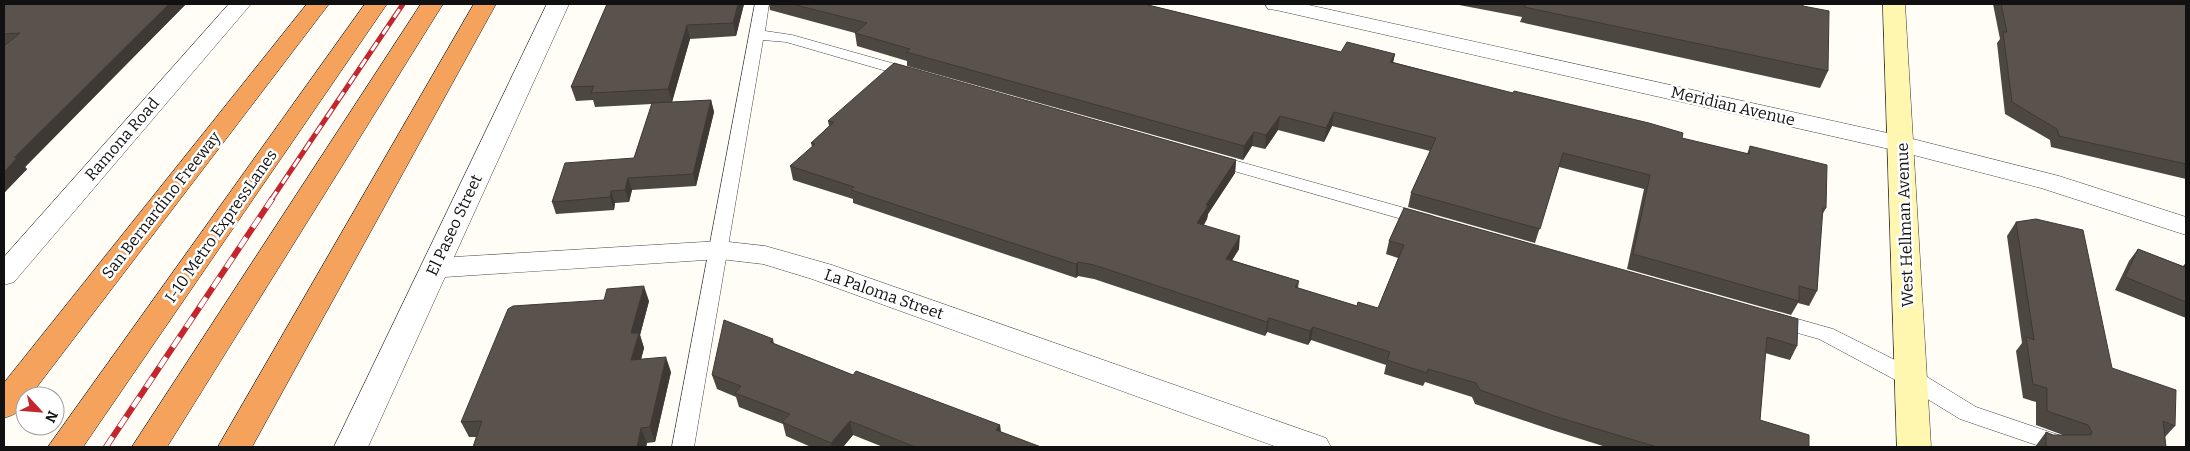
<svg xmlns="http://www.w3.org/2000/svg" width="2190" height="451" viewBox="0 0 2190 451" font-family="Bitter,serif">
<rect width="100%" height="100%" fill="#fffdf5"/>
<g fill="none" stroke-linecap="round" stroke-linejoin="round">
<g stroke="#444" stroke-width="1">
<g id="lane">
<polygon points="755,4 769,4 765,31 792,35 920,71 922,74 914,79 786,42 763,40 694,447 672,447"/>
<polygon points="1886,4 1901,4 1893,8"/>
<polygon points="1212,154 1433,216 1435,220 1433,224 1426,226 1206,163 1203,159 1206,155"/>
<polygon points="1773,312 1833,329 1919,372 1976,407 2076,441 2079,447 2042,447 1960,419 1903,384 1819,339 1766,324 1763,319 1766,314"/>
</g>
</g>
<g stroke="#444" stroke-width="1">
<g id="street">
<polygon points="229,4 251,4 14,282 4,285 4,257"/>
<polygon points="547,4 569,4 454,257 720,241 765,246 832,265 1326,438 1331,447 1277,447 812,279 763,264 720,259 445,277 368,447 334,447"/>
<polygon points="1265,4 1304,4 1901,136 2059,176 2186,217 2186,235 2041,188 1898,151 1276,10 1268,9"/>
</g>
</g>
<g stroke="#333" stroke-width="1">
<polygon id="secondary" points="1883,4 1905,4 1931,447 1897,447"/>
</g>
<g stroke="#222" stroke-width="1">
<g id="highway">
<path d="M307,4H329L30,396H25C25,409 15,415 4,418V383Z"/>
<polygon points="365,4 387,4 83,447 48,447"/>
<polygon points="421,4 443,4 167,447 132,447"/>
<polygon points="474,4 496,4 252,447 218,447"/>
</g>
</g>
<use href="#lane" fill="#fff" fill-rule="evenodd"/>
<use href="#street" fill="#fff" fill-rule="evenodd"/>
<use href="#secondary" fill="#fff6b0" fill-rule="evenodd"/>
<use href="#highway" fill="#f5a25d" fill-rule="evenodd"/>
<g stroke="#c4262e" stroke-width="5">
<polyline id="rail-far1" points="271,200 403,4"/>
</g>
<g stroke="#c4262e" stroke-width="6">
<polyline id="rail" points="106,447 272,199"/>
</g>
<use href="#rail-far1" stroke="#fff" stroke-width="3" stroke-dasharray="10" stroke-linecap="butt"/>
<use href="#rail" stroke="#fff" stroke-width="4.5" stroke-dasharray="12" stroke-linecap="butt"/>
</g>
<g fill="#4d4742">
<polygon points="4,4 186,4 25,167 27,169 4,193 4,46 5,45 4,45"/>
<polygon points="607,4 744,4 736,36 690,39 672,102 711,100 714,112 696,186 632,190 629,202 615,203 614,210 556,214 552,202 634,158 652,104 595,107 593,100 576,101 571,87"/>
<polygon points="769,4 1144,4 1341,52 1395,54 1393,62 1682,138 1747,154 1750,146 1826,208 1822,215 1817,291 1809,306 1798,303 1791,315 1627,269 1644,189 1559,167 1535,243 1408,207 1411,193 1430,151 1332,126 1324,142 1278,130 1265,149 1252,146 1243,160 907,66 907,61 857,46 855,33 770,10"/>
<polygon points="1454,4 1803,4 1803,6 1828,71 1820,88 1520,22 1522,17"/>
<polygon points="1993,4 2186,4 2186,179 2051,147 2050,140 2005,114 1997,43 2000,39"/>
<polygon points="828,121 1236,160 1235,173 1208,214 1207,219 1204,225 1239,249 1232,260 1299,281 1298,288 1357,306 1378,308 1398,258 1386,254 1389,241 1404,208 1797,346 1790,360 1765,353 1760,420 1809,447 1606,447 1549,429 1475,404 1472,397 1425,382 1423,386 1384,374 1386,365 1311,340 1308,345 1267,332 1265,336 1094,279 1078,276 1076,278 853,203 853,199 793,180 790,166 812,147 811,143 829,126"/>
<polygon points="2016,222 2112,368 2175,426 2165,437 2166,447 2035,447 2046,432 2053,435 2063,435 2036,425 2036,402 2023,398 2016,351 2022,343 2007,236"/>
<polygon points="2138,249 2183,266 2186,263 2186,318 2115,290 2129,261"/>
<polygon points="604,300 649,301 640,335 644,348 641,359 671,372 655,442 647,443 646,447 473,447 476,437 469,437 461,422"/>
<polygon points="773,339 774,344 853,375 1000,425 1001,432 1041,447 883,447 853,435 843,447 811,447 786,436 783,424 739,407 736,397 717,389 712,375"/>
</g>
<g fill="#3f3936">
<polygon points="169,4 186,4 25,167 27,169 4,193 4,172 14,158"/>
<polygon points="738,4 744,4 736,36 733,23"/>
<polygon points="687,25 690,39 672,102 668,89"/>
<polygon points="1395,54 1392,67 1390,62"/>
<polygon points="711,100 714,112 696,186 693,174"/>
<polygon points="1334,112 1332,126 1324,142 1326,128"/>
<polygon points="1280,116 1278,130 1265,149 1266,135"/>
<polygon points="1254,132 1252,146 1243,160 1244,146"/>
<polygon points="1236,160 1235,173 1208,214 1207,219 1196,236 1197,223 1206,205"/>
<polygon points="628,178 632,190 629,202 625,190"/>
<polygon points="611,191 615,203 614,210 610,197"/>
<polygon points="1240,236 1239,249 1225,272 1226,259"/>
<polygon points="1078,262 1078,276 1076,278 1076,264"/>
<polygon points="644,286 649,301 640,335 644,348 637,375 631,360 631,333"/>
<polygon points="1269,318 1267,332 1265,336 1267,322"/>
<polygon points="1313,327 1311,340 1308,345 1310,331"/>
<polygon points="666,357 671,372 655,442 650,427"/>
<polygon points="850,421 853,435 843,447 832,447 831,443"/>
<polygon points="1000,425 1001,439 996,430"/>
<polygon points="641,428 647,443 646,447 637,447"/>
</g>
<g fill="#5a524d" stroke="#3f3936">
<polygon points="4,4 169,4 14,158 18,157 4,172 4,46 20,33 4,34"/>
<polygon points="607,4 738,4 733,23 687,25 668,89 591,93 594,86 571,87"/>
<polygon points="792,4 1144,4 1341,52 1347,42 1395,54 1390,62 1513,93 1514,91 1649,123 1683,133 1682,138 1749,154 1750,146 1827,165 1826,208 1823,208 1817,291 1799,286 1799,301 1633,254 1650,175 1563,153 1540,229 1411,193 1436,138 1334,112 1326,128 1280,116 1266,135 1254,132 1244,146 906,52 910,49 855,33 867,23"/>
<polygon points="1526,4 1803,4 1803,6 1829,11 1828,71 1524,7"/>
<polygon points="2001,4 2186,4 2186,164 2059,136 2057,129 2012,102 2003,32 2007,32"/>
<polygon points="894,63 1236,160 1206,205 1208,206 1197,223 1240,236 1226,259 1299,281 1295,287 1357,306 1358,302 1378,308 1404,245 1389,241 1404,208 1798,319 1797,346 1767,337 1760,420 1809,435 1809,447 1657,447 1554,416 1480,390 1476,383 1428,369 1427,373 1387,360 1390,352 1313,327 1310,331 1269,318 1267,322 1094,265 1078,262 1076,264 851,190 854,187 790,166 815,144 811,143 834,122 828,121"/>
<polygon points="711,100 693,174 628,178 625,190 611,191 610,197 552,202 565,163 634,158 652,103"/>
<polygon points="2036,219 2083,230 2112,368 2176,390 2175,426 2163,421 2166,447 2046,447 2046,432 2053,435 2091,435 2092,432 2088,425 2047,411 2047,388 2033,384 2026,337 2034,340 2016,222"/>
<polygon points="2138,249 2184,267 2186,263 2186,302 2125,277"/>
<polygon points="644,286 631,333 639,333 631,360 666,357 650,427 641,428 637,447 473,447 482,421 461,422 508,309 513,306 604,300 607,289"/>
<polygon points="724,320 773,339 770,342 853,375 856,371 1000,425 996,430 1041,447 915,447 850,421 831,443 782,422 790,414 735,393 741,386 712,375"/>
</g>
<g text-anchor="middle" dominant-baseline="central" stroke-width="5" stroke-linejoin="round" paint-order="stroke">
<g font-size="16" fill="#111" stroke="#fff">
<text transform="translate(1733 106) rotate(13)">Meridian Avenue</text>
<text transform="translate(122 139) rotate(-49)">Ramona Road</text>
<text transform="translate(161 205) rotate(-52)">San Bernardino Freeway</text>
<text transform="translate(454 225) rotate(-65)">El Paseo Street</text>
<text transform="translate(1905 225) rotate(-92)">West Hellman Avenue</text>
<text transform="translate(221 226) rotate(-55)">I-10 Metro ExpressLanes</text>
<text transform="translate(884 294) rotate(19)">La Paloma Street</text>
</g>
</g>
<rect width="2190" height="451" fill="none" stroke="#111111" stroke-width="10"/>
<g transform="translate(40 411) rotate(116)"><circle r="24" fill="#ffffff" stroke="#a0a0a0"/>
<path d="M0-4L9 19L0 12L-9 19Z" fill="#c4262e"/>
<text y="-8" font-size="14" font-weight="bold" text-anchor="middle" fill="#111111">N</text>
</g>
</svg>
